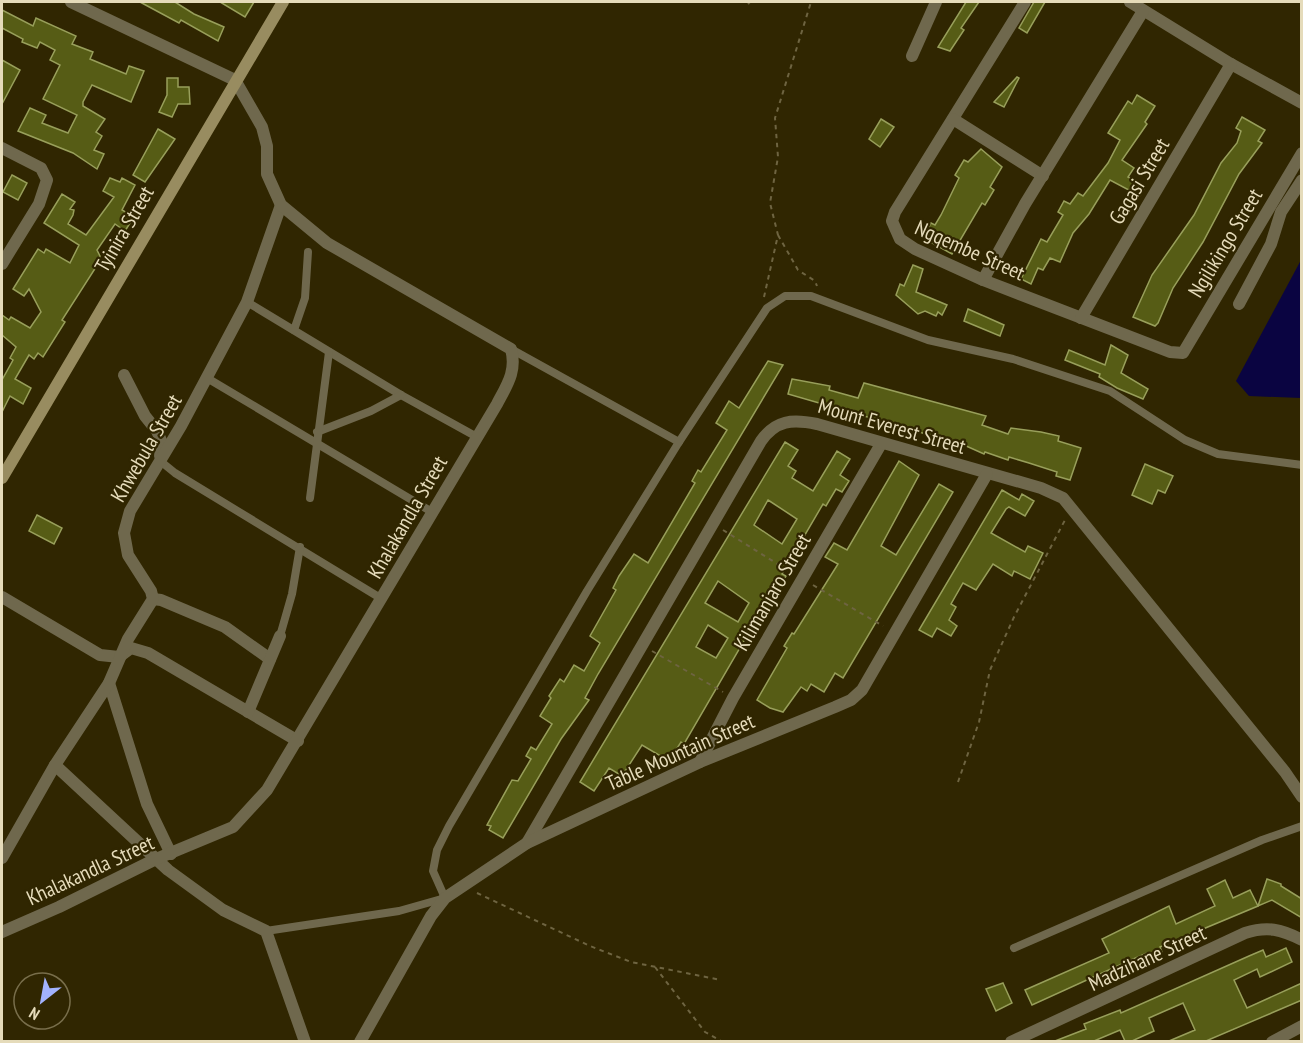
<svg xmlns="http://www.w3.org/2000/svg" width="1303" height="1043" viewBox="0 0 1303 1043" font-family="'PT Sans Narrow',sans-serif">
<rect width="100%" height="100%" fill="#302601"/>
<polygon fill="#0a0441" points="1301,260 1301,398 1249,396 1236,381"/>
<g fill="#565c15" stroke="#989f5b" stroke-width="1.5" fill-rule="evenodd">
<polygon points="140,2 175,2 194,14 224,27 218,41 181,20 179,23"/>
<polygon points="220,2 254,2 245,17"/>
<polygon points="966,2 979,2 961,28 964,30 950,51 938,47"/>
<polygon points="1034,2 1045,2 1027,33 1019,28"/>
<polygon points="2,10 33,26 36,18 76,36 72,44 93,52 90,59 126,74 129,66 144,71 131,102 92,85 83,102 83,106 105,119 96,132 102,136 94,150 104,154 97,169 73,153 18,131 30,108 46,115 42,123 68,133 77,115 43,99 60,65 50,60 55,50 40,42 37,48 22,42 23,39 2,28"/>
<polygon points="2,60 20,70 2,104"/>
<polygon points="1017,77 1019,78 1004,107 994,102"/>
<polygon points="167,78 178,78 178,87 189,87 190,104 178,104 172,117 159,112 167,95"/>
<polygon points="1137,95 1155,106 1145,122 1147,124 1122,160 1134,168 1128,177 1145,187 1140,196 1110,180 1089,214 1073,233 1060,262 1050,258 1043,270 1038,268 1031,284 1021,279 1041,239 1047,242 1063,215 1058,212 1064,201 1070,204 1078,193 1083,196 1108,163 1120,140 1108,133 1128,101 1132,104"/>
<polygon points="1242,117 1265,130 1258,141 1262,143 1239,174 1203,242 1173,288 1158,323 1155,326 1133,317 1152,275 1194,215 1221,163 1237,143 1241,131 1236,128"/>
<polygon points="881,119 894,127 880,147 869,139"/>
<polygon points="158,129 175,139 145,182 133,175"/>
<polygon points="981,149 1002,167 990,187 994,190 985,205 982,203 952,254 923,238 931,223 935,225 941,215 959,178 955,175 964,160 968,162"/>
<polygon points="12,175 27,183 18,200 3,192"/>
<polygon points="110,178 120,182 122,178 135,185 122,210 134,217 125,231 115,224 97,250 100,256 98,264 62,320 65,322 43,357 38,353 34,359 29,355 15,379 31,388 23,404 10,396 2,412 2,380 13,360 10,358 16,347 2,335 2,315 9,320 11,317 30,328 41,312 29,289 24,296 13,289 38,249 44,253 46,249 70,263 79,245 44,223 62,194 75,202 70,209 74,210 73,215 68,224 86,235 114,197 103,191"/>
<polygon points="913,265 923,269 916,292 947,305 942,315 938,312 936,316 925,311 918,314 896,295 900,284 904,286"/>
<polygon points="968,309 1004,325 1000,336 964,321"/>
<polygon points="1111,345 1128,355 1121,373 1148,389 1143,399 1117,388 1099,377 1100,374 1065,360 1069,350 1105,365"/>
<polygon points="768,361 783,365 598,674 585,698 589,700 561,739 503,838 489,830 491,826 487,825 512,780 518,781 531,759 526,756 531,747 536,750 552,724 540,716 551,698 549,696 560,679 564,682 574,665 584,671 600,643 590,636 616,590 613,588 619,576 634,554 648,563 695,483 692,481 698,470 701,472 727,430 716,423 729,401 739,408"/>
<polygon points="792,379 830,386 829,390 858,398 864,383 986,416 982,425 1008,434 1011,428 1041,432 1059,436 1058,441 1081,448 1070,480 1056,476 1057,472 1029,463 1009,457 1008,460 985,452 984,454 964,445 788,394"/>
<path d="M785,442L798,450L788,466L796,471L792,478L813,491L837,451L850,459L840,475L849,481L842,492L836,489L826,506L823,504L782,574L786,576L779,588L776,586L684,744L681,742L669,761L642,745L622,776L609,768L594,791L580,782ZM768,500L797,519L782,544L754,525ZM718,581L749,603L738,622L705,603ZM708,625L728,638L716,658L696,647Z"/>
<polygon points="899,461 919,475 881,546 896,555 939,484 953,492 843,678 835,673 824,692 811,684 807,691 801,687 783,712 770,708 757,700 787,648 784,646 792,633 794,634 838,564 825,557 834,543 847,550"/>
<polygon points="1145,464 1173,476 1165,493 1158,490 1152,504 1132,495"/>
<polygon points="1002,490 1019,500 1022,494 1034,501 1025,516 1009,507 1006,509 991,533 1025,552 1028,546 1043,553 1030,579 1014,571 1012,576 993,564 976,590 963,583 951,604 956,607 949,620 957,626 951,636 937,628 932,637 919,630"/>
<polygon points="37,515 62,528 54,544 29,531"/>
<polygon points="1267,879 1281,884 1281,886 1302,899 1302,918 1272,900 1258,906"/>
<polygon points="1225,880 1233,898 1250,890 1258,906 1160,947 1162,952 1149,957 1147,953 1122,964 1032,1005 1025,990 1109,953 1102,939 1169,906 1176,924 1215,906 1207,889"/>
<polygon points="1286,948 1292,962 1260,977 1257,969 1234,980 1247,1008 1302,983 1302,1000 1206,1041 1169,1041 1195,1030 1183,1003 1149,1018 1154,1031 1132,1041 1125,1041 1120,1030 1094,1041 1055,1041 1086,1029 1084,1024 1120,1010 1121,1013 1249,956 1263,950 1266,957"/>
<polygon points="1003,983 1012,1003 996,1011 986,989"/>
</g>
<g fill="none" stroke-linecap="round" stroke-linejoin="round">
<g stroke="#6e6441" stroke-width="2" stroke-dasharray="4.5 4.5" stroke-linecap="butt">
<polyline points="748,4 750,2"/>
<polyline points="778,235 798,270 815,281 817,286"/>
<polyline points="764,297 778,235 770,203 778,157 775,118 811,2"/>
<polyline points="723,530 792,573"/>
<polyline points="813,585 883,626"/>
<polyline points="652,651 723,692"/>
<polyline points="958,782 979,722 990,670 1014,617 1065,520"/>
<polyline points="477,893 590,946 631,962 721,980"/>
<polyline points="655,967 705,1032 723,1042"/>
</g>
<g stroke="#6f684d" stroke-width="8">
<polyline points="247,302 401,395 477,437"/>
<polyline points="294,330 305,298 308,252"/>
<polyline points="511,349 679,442"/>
<polyline points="207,378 432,512"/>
<polyline points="317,432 371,411 401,395"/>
<polyline points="159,460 175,473 382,599"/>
<polyline points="310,498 329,352"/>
<polyline points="280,636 292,594 300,547"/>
<polyline points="266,931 399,911 445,898 433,871 437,850 449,826 587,591 679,442 767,308 785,296 811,296 928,340 1013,359 1110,391 1185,440 1218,454 1302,465"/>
<polyline points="1014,948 1262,840 1302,826"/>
</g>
<g stroke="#6f684d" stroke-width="12">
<polyline points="1025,2 895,212 892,221 900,239 915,249 983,280 1170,352 1183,353 1302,153"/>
<polyline points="1130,2 1231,64 1302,103"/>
<polyline points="912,56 936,2"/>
<polyline points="953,119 1043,176"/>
<polyline points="2,148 41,168 47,180 39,204 2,264"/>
<polyline points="983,280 1025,204 1143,11"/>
<polyline points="1239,304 1271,244 1281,212 1302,180"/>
<polyline points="1081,318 1231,64"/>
<polyline points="124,375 145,416 157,431 162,443 160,456"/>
<polyline points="2,597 100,655 119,657 131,648 148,653 298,741"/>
<polyline points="153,599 161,600 225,627 270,659"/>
<polyline points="109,683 147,804 171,854"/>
<polyline points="248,712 280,636"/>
<polyline points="700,762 733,698 881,444"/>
<polyline points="55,765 168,870 223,910 266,931 305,1042"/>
<path d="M527,843L761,441C776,420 792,419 817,424L1041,488L1063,498L1285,772L1302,797"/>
<polyline points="2,858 55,765 109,683 128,639 153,599 151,591 128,555 124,533 130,511 181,426 247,302 281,205"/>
<path d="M2,932L59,907L156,859L233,827L267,790L497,404C507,385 517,371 511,349L327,243L281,205L267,174V146L262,127L235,80L71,2"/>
<polyline points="360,1042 431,916 445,898 527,843 700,762 835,707 851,700 862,690 987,474"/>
<path d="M1011,1042L1245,933C1267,926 1281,929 1302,940"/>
<polyline points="1272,1042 1302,1026"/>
</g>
<polyline stroke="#988c60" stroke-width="12" points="2,478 283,2"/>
</g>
<g text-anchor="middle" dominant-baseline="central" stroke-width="4.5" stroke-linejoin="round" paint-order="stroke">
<g font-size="21" fill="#e5dbba" stroke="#302601">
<text transform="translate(1139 181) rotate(-59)">Gagasi Street</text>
<text transform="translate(124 229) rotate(-60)">Tyinira Street</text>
<text transform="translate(1225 243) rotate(-59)">Ngilikingo Street</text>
<text transform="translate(970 250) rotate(24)">Ngqembe Street</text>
<text transform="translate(892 426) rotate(16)">Mount Everest Street</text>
<text transform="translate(146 448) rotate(-60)">Khwebula Street</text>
<text transform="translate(407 517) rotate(-60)">Khalakandla Street</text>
<text transform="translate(772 592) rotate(-60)">Kilimanjaro Street</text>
<text transform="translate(680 752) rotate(-24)">Table Mountain Street</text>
<text transform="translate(90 870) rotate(-25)">Khalakandla Street</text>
<text transform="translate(1147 958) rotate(-25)">Madzihane Street</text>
</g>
</g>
<rect width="1303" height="1043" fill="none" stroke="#e5dbba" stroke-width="6"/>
<g transform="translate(42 1001) rotate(211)"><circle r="28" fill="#302601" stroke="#786e4b" stroke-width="1.5"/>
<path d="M0-4.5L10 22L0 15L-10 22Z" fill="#a2b2fd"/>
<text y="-9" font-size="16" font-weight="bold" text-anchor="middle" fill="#e5dbba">N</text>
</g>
</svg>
